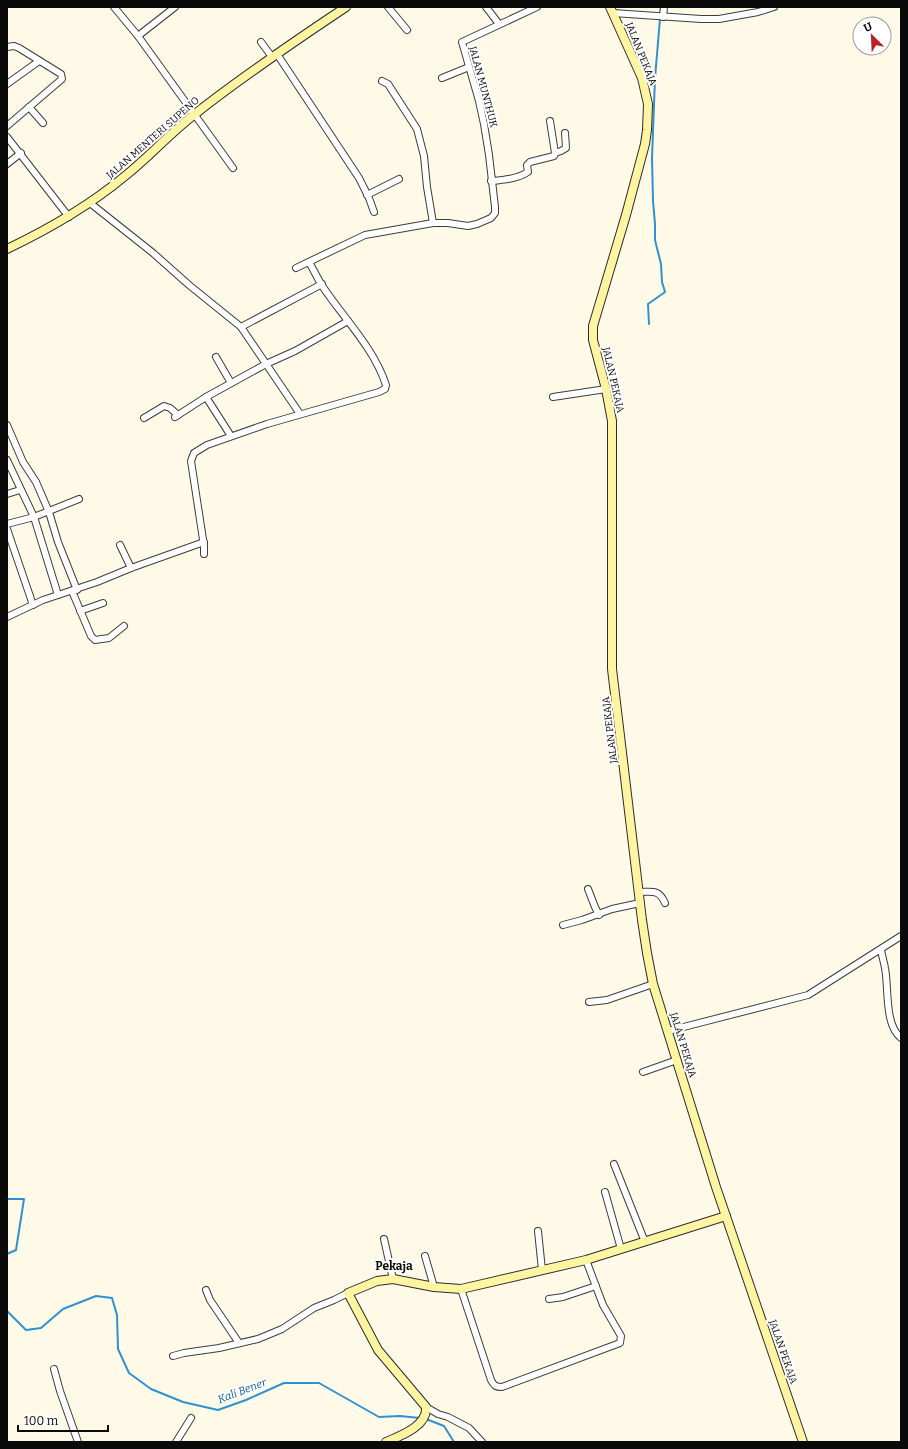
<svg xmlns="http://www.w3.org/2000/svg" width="908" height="1449" viewBox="0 0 908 1449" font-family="Bitter,serif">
<rect width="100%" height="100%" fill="#fffae7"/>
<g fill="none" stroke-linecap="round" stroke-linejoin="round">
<g stroke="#3091d0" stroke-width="2">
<polyline points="649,324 648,304 665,292 662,282 661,264 655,240 655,224 653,201 652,158 655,78 661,7"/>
<polyline points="7,1199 24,1199 16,1250 7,1254"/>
<polyline points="7,1311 26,1330 41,1328 63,1309 96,1296 112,1298 117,1315 118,1349 129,1373 151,1389 183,1402 218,1410 246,1400 284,1383 319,1383 379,1417 400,1416 420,1418"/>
<polyline points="426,1419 444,1426 454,1442"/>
</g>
<g stroke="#3d3d3d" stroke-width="8">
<g id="street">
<polyline points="114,7 138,36 233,168"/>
<polyline points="388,7 407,30"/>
<polyline points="486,7 499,24"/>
<polyline points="613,13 701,19 719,19 758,12 774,7"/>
<polyline points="663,17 664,7"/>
<polyline points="138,36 175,7"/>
<polyline points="261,42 272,57"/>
<polyline points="7,47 14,46 19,48 61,74 62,79 7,126"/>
<polyline points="277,54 359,178 369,198 374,212"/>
<polyline points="442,78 469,67"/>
<polyline points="382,81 388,84 417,129 424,156 427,187 433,223"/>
<polyline points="7,84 39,61"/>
<polyline points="29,107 43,123"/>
<polyline points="7,137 69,217"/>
<polyline points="555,153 561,151 566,148 565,133"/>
<polyline points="7,164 21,153"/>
<path d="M491,181C503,180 517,179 528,172L527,165L530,162L554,156L555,153L550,121"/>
<polyline points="367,195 399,179"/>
<polyline points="90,203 153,253 189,285 241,327 300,414"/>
<polyline points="296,268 365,235 433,223 448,223 468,226 477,224 491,218 495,213 495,207 489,155 484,124 479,101 462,42 537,7"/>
<polyline points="241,327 322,284"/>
<polyline points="216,357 231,383"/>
<polyline points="206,397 231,436"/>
<polyline points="553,397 606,389"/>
<polyline points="175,417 206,397 266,364 295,351 348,321"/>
<polyline points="144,418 164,406 170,408 178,415"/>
<polyline points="7,425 23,462 36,482 49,512 58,542 77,590"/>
<polyline points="7,460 34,517 7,524"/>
<polyline points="7,494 20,490"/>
<polyline points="7,529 33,605"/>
<polyline points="120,545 131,568"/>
<path d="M204,554V546L191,461L194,453L207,445L267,424L379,392L385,389L386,385C373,346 343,318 321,284C317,277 313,269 309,262"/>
<polyline points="72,591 91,636 95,640 109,638 124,626"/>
<polyline points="58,595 34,517 79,499"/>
<polyline points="80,611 103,603"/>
<polyline points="7,617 43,600 97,582 131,568 204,542"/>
<polyline points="588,889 595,907 599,915"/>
<path d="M639,892C653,892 659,889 665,903"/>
<polyline points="563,925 582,920 612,909 640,903"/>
<path d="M881,950C882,956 884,962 885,968C889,988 884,1024 901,1038"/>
<polyline points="589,1002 607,1000 653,984"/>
<polyline points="668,1031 808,995 901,936"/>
<polyline points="643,1072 677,1060"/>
<polyline points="614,1164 645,1242"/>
<polyline points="605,1192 621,1249"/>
<polyline points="538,1231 542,1270"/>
<polyline points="384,1239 393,1279"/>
<polyline points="425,1256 434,1287"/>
<path d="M461,1289L491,1380C494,1386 496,1387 502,1387L620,1343L621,1336L603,1305L586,1260"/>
<polyline points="206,1290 210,1300 239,1343"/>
<polyline points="549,1299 563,1297 596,1286"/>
<polyline points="173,1356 184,1353 219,1348 258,1339 282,1329 314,1308 334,1300 348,1293"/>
<polyline points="54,1369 60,1391 78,1442"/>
<polyline points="426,1407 438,1414 448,1417 469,1428 482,1442"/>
<polyline points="176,1442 191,1418"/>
</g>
</g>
<g stroke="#2c2c2c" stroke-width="10">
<g id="secondary">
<polyline points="610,7 642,78 648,104 647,130 645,144 626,215 593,326 593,340 606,389 612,421 612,669 642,920 647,953 653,984 716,1187 803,1442"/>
<path d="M7,249C49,229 89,206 125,176C150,156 170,133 195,114C243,76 295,41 346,7"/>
<path d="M386,1442C400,1436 428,1426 426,1407L378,1350L348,1293L377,1281L393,1279L434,1287L461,1289L586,1260L726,1216"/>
</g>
</g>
<use href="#street" stroke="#fff" stroke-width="6"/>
<use href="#secondary" stroke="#fff4a2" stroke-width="8"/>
</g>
<g text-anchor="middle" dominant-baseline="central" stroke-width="4" stroke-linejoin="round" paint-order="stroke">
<g font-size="10" fill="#0a0a0a" stroke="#fff">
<text transform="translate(641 54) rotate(68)">JALAN PEKAJA</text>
<text transform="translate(483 87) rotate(75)">JALAN MUNTHUK</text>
<text transform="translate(153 138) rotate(-41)">JALAN MENTERI SUPENO</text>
<text transform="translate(613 380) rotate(77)">JALAN PEKAJA</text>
<text transform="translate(610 730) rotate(-97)">JALAN PEKAJA</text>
<text transform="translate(683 1045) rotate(73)">JALAN PEKAJA</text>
<text transform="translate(783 1352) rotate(71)">JALAN PEKAJA</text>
</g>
<g font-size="11" font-style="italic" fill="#12619d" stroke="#fff">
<text transform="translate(242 1391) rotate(-21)">Kali Bener</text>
</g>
<g font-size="12" font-weight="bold" fill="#0a0a0a" stroke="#fff">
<text x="394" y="1266">Pekaja</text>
</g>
</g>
<rect width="908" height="1449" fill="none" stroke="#0a0a0a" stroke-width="16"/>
<g transform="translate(872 36) rotate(336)"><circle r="19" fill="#ffffff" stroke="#9d9d9d"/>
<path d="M0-3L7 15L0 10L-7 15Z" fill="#bc2028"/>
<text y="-6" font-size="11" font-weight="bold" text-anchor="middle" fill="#0a0a0a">U</text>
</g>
<path d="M18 1425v6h90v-6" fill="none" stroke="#0a0a0a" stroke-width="2"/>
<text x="24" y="1425" font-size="12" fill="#0a0a0a" stroke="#ffffff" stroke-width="3" paint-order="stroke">100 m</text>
</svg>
